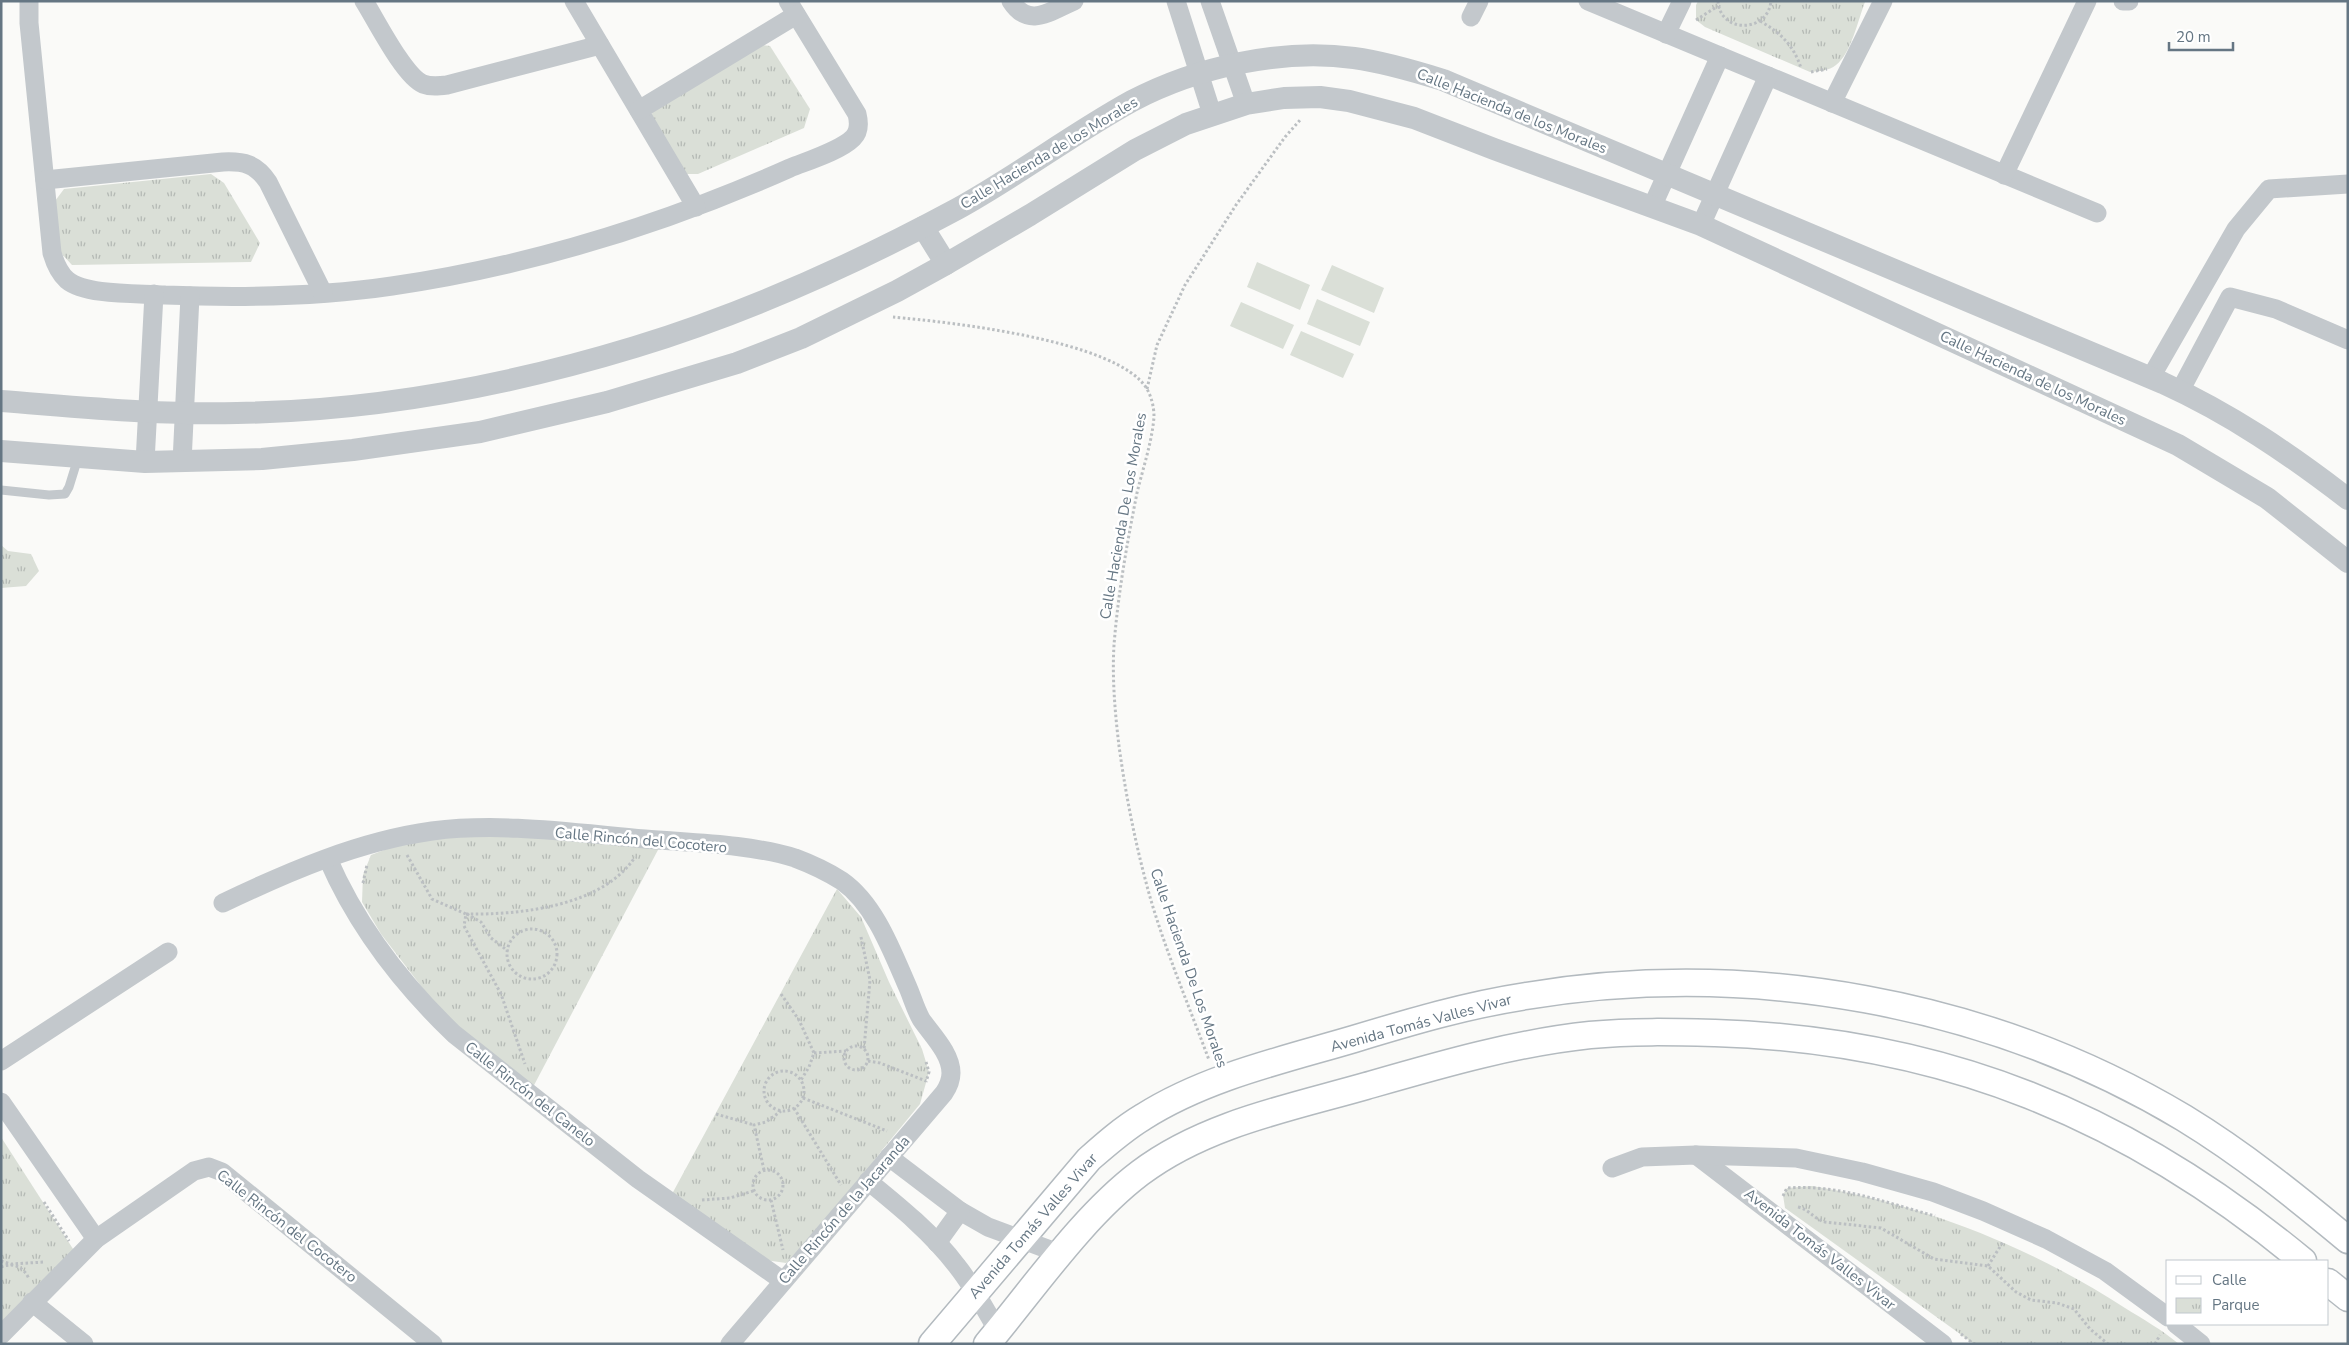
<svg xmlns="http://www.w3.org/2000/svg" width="2349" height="1345" viewBox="0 0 2349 1345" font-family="'Nunito Sans',sans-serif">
<defs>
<pattern id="park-tufts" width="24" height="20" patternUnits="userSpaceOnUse" patternTransform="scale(1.25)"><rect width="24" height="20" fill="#dadfd7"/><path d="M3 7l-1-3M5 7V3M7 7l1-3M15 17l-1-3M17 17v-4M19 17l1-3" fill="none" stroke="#b4b9b4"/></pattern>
</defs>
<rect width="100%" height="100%" fill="#fafaf8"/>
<g fill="url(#park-tufts)">
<path d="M1698,1H1865V2C1858,20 1851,54 1836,65C1829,71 1819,71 1810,72L1705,27L1696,20V5Z"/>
<polygon points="753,44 770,46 810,109 804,128 698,174 682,174 650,122 654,106"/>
<polygon points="211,174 224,183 260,243 251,262 72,265 60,252 55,201 64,189"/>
<polygon points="1,545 8,551 31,554 39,571 26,586 1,588"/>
<polygon points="496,831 659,848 532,1089 468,1047 381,934 362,902 363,875 371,855 400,844"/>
<polygon points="837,889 861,917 889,982 922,1049 929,1072 920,1104 883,1149 807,1251 786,1263 765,1260 672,1194"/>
<polygon points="1,1137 75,1252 1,1337"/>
<path d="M1812,1186C1923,1204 2031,1247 2125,1308C2143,1319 2162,1330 2179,1344H1974L1785,1208L1783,1195L1787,1188Z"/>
</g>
<g fill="#dadfd7">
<polygon points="1257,262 1310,285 1300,310 1247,287"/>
<polygon points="1332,265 1384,288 1374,313 1321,290"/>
<polygon points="1317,299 1370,322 1360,346 1307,324"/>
<polygon points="1241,302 1294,325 1283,349 1230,326"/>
<polygon points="1301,331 1354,354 1343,378 1290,355"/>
</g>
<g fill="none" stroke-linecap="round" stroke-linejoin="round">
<g stroke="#b3babf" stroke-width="29">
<g id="secondary">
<polyline points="2328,1282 2348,1298"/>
<path d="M932,1344L1089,1159C1106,1144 1123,1129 1143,1117C1206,1077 1283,1060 1354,1039C1410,1022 1467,1005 1526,996C1750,959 1988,1001 2184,1118C2243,1154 2295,1196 2348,1240"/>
<path d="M987,1344C1034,1288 1082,1217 1140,1173C1205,1124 1289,1108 1366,1086C1439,1065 1514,1043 1590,1035C1632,1031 1673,1032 1715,1033C1944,1040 2128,1116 2303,1261"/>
</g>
</g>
<g stroke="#bbbfc2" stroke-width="3" stroke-dasharray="2.5 2.5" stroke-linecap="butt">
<path d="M1718,1C1720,34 1768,33 1771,1"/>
<polyline points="1696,20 1718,6"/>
<path d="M1760,21C1781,33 1794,46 1801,68"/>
<polyline points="1811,72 1827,69"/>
<path d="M893,317C948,322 1118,340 1147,389C1152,398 1154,408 1154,417C1152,442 1143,468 1137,493C1127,543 1118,594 1114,645C1112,678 1115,713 1119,746C1126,797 1136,847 1150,897C1166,952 1189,1006 1209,1060"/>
<polyline points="1147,389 1157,345 1185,285 1236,205 1285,137 1301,119"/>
<polyline points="407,855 432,899 466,914 464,926 501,994 525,1064"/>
<polyline points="363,883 367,865"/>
<path d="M466,914C521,915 603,906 635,857"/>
<polyline points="467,914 481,922 491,938 508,951"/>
<circle cx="532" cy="954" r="25"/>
<polyline points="861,937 870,980 864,1049"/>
<polyline points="781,994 799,1020 814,1053 809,1067 801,1080"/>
<circle cx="856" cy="1058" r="12"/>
<polyline points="814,1053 846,1051"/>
<polyline points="868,1061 880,1063 926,1081"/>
<polyline points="926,1062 929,1072 926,1082"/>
<circle cx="784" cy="1091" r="20"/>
<polyline points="803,1098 887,1131"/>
<polyline points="794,1108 841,1185"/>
<polyline points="716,1114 754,1125"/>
<circle cx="768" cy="1185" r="15"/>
<polyline points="764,1170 754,1125 766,1122 781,1111"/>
<path d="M1783,1196L1787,1188C1838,1184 1887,1203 1935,1216"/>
<polyline points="702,1200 730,1198 753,1191"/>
<polyline points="771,1200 783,1250"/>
<polyline points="44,1202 69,1241"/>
<path d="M1798,1207C1810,1210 1814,1219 1825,1222L1881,1228L1934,1259L1988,1266L2016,1292L2031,1300L2057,1303L2074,1309L2090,1329L2108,1344"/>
<polyline points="1,1261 11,1264 45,1262"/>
<polyline points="1988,1266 2003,1242"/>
<path d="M1,1267C13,1262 24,1267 29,1279"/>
<polyline points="1961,1334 1974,1344"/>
<polyline points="2155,1344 2160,1335"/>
</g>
<polyline stroke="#c3c8cc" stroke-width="9" points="1,490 49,495 65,494 69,487 78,458"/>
<g stroke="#c3c8cc" stroke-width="19">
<path d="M29,1V23L52,253C55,263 59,273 67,280C86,296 140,293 165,295C240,298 318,297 392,286C529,266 664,224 790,168C807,161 840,151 853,138C860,131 859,122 857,114L788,1"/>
<path d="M364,1C376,20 404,76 423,84C431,87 439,86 447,85L600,45"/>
<polyline points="574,1 696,207"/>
<path d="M1011,1C1029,29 1050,11 1074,1"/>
<polyline points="1176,1 1212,114"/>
<polyline points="1210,1 1246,104"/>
<polyline points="1588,1 2097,213"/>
<polyline points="2123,1 2129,1"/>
<polyline points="1471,17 1479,1"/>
<polyline points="1666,34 1682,1"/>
<polyline points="1832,103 1883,1"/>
<polyline points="639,110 796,15"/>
<polyline points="2004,175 2087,1"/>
<path d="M45,180L223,162C244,161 256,164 268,182L323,293"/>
<polyline points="1652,207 1720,56"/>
<polyline points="1701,225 1768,76"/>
<polyline points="2151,377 2236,229 2269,189 2348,184"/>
<polyline points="2180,391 2230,297 2276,309 2348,340"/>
<polyline points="145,462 154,294"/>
<polyline points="182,462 190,296"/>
<path d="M328,859C357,926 402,984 454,1034L638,1179L783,1281"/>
<path d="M223,903C288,872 359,841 432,831C502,822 575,833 645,839C692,843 750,844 795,858C811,864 828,872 842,881C876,905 893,954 909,990C913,1000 916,1010 921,1019C931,1034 951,1053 951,1073C951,1080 948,1087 944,1093L730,1344"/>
<polyline points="1,1061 168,952"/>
<polyline points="1,1102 96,1239"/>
<polyline points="1696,1155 1943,1344"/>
<polyline points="889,1157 960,1211 988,1227 1061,1254"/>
<polyline points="1612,1168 1642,1157 1696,1155 1796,1158 1862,1172 1933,1192 1983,1211 2046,1239 2105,1271 2168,1317"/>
<path d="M868,1181C900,1207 932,1233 957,1266C973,1286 985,1309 998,1331"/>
<polyline points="937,1243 960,1211"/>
<polyline points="32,1302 84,1344"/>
<polyline points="2176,1324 2201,1344"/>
<polyline points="1,1335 96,1239 194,1171 209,1167 222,1172 433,1344"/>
</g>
<g stroke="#c3c8cc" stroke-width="22">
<polyline points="923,227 946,264"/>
<path d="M1,401C80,407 158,415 237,413C371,411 507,386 635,347C746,313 855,264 957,209C1017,176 1072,134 1132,101C1197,67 1281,48 1354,58C1384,62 1414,71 1443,80L2163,383C2231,414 2288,453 2348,499"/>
<polyline points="1,451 145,462 262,459 353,450 480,432 607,402 737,363 801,338 897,291 946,264 1030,215 1135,150 1186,124 1246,104 1284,98 1320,97 1349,101 1414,118 1494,149 1701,225 2178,445 2267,498 2348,562"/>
</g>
<use href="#secondary" stroke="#fff" stroke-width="26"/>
</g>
<g text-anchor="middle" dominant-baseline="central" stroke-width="5" stroke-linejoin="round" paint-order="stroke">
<g font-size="15" fill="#657683" stroke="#fff">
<text transform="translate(1512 111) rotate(22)">Calle Hacienda de los Morales</text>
<text transform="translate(1049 153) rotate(-31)">Calle Hacienda de los Morales</text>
<text transform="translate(2033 378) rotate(25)">Calle Hacienda de los Morales</text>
<text transform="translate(1123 516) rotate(-80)">Calle Hacienda De Los Morales</text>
<text transform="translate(641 840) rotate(5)">Calle Rincón del Cocotero</text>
<text transform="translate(1189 968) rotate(71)">Calle Hacienda De Los Morales</text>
<text transform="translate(1421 1023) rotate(-15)">Avenida Tomás Valles Vivar</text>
<text transform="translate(530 1094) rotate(38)">Calle Rincón del Canelo</text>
<text transform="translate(844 1210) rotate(-49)">Calle Rincón de la Jacaranda</text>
<text transform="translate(287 1226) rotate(38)">Calle Rincón del Cocotero</text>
<text transform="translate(1033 1226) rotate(-49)">Avenida Tomás Valles Vivar</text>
<text transform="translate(1820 1249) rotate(38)">Avenida Tomás Valles Vivar</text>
</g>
</g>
<rect width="2349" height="1345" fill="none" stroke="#657683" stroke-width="5"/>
<rect x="2166" y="1260" width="162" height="65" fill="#ffffff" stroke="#c1c8cd"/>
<rect x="2176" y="1276" width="25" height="8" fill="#ffffff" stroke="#c1c8cd"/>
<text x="2212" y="1285" font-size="15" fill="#657683">Calle</text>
<rect x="2176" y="1298" width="25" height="15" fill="url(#park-tufts)" stroke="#c1c8cd"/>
<text x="2212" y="1310" font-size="15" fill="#657683">Parque</text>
<path d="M2169 42v8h64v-8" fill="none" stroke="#657683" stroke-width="2.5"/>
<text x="2176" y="42" font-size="15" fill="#657683" stroke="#ffffff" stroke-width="4" paint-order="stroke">20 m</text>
</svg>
